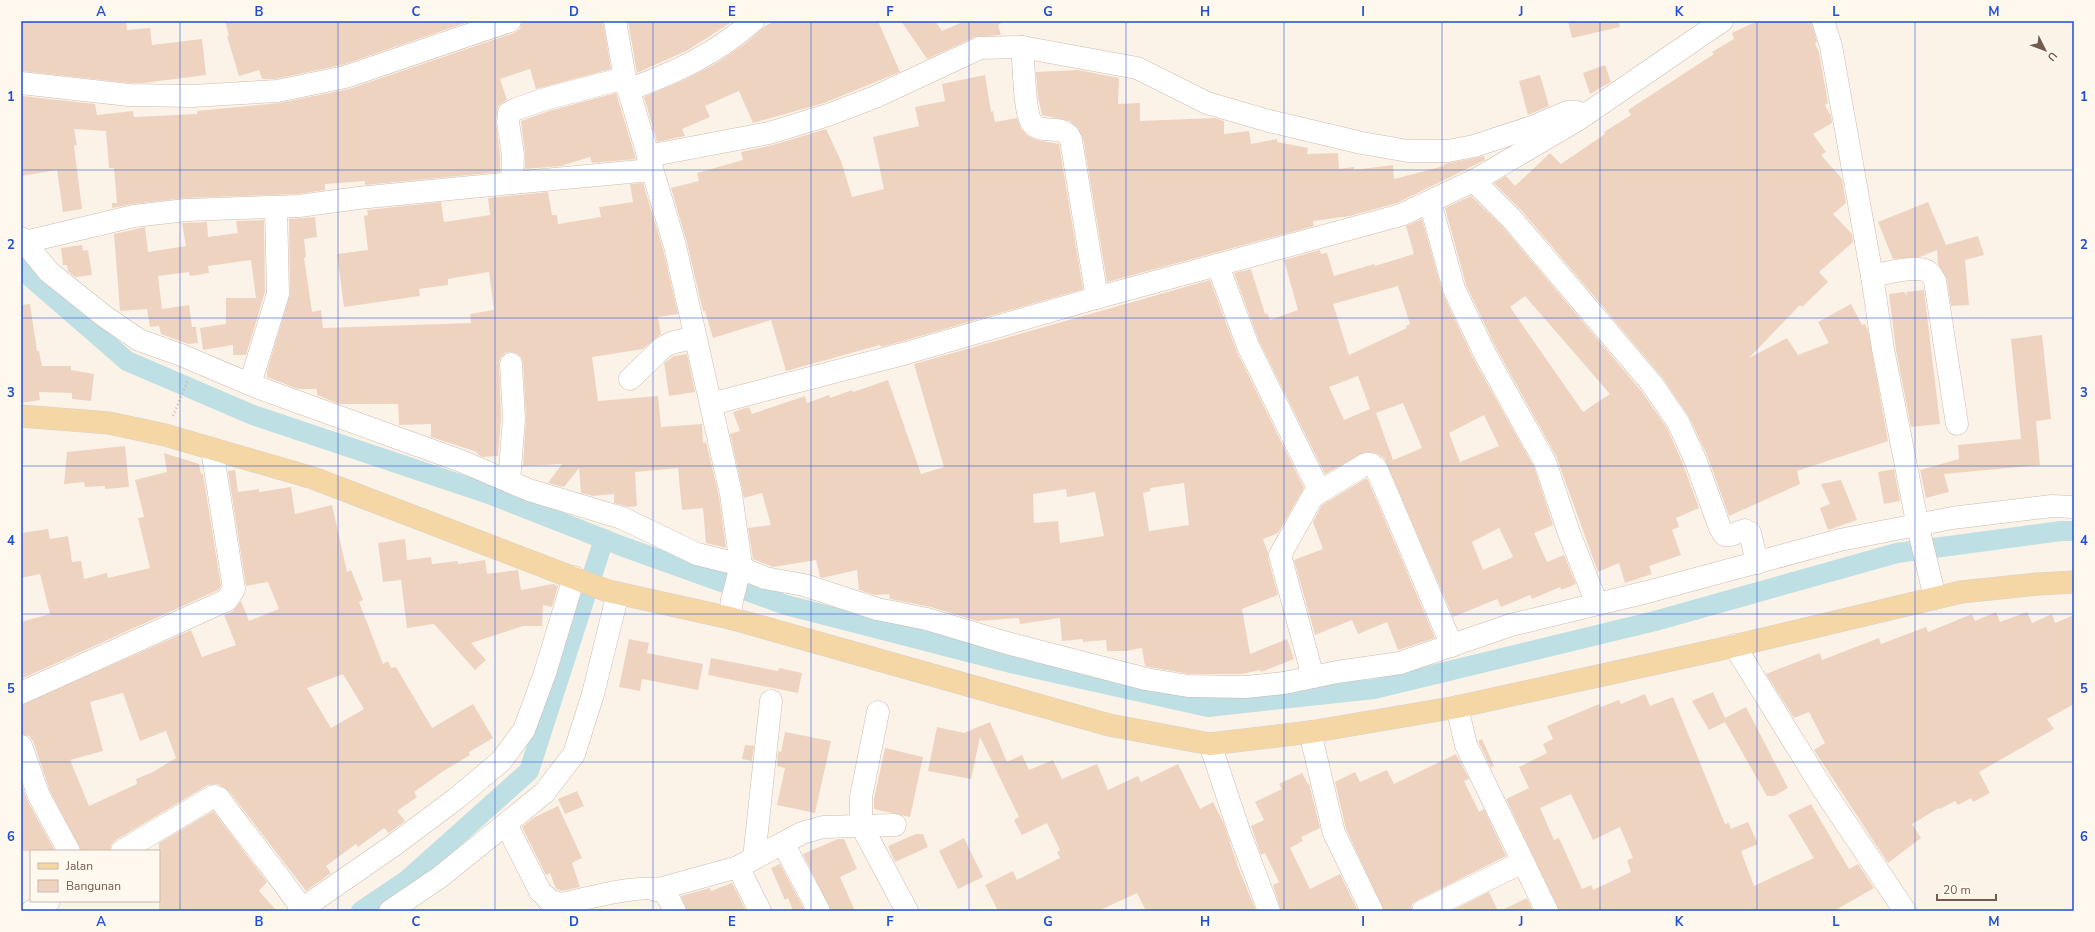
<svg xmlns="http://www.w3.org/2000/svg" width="2095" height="932" viewBox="0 0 2095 932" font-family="'Nunito Sans',sans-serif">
<rect width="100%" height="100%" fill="#fbf3e8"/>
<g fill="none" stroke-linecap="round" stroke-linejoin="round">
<g stroke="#bedfe4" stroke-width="20">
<polyline points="21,269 127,361 253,415 489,494 624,547 786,605 1015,664 1208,707 1374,689 1655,621 1897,553 2061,531 2074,531"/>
<polyline points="361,911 407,880 529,771 604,539"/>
</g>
</g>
<g fill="#efd3c1" fill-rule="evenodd">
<polygon points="21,21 126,21 127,30 150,28 152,45 202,39 206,75 143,83 130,83 21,71"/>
<polygon points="225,21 471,21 342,65 275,79 262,79 259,70 239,76 227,36 229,36"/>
<polygon points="522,21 603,21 611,69 536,89 530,69 500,79 507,100 498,106 496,121 500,156 500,172 365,185 365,181 325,184 325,190 298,194 185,198 133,204 112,208 112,203 117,203 114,168 109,168 106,131 74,129 77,145 74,146 82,209 63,212 57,170 21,176 22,96 95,104 97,115 133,111 134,117 197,114 197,111 279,103 349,89 514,33 520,29"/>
<polygon points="628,21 733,21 688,50 637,73"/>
<polygon points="776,21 878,21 900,72 824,103 753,123 739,91 705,106 710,117 682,129 685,136 657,142 644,97 684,80 715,64 746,43 765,26"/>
<polygon points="901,21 935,21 942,31 965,21 1004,21 998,25 1001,35 975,37 927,59"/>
<polygon points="1568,21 1619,21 1620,27 1572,38"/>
<polygon points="1757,21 1811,21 1817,42 1815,43 1819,52 1828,103 1825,105 1831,116 1832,123 1813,134 1826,152 1821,155 1842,179 1846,203 1833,214 1852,234 1853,242 1819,272 1828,282 1802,307 1800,305 1749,358 1787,338 1798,355 1829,343 1818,322 1851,304 1862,325 1865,324 1868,330 1888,441 1797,471 1800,484 1729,516 1707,455 1689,417 1662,377 1522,211 1494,183 1506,176 1515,186 1550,153 1561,164 1605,134 1604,132 1631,115 1628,110 1714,54 1712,52 1734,39 1732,33"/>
<polygon points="1605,65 1611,82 1590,94 1583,73"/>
<polygon points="1078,70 1119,78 1118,104 1140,103 1140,121 1215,118 1224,121 1224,134 1249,131 1251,144 1277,139 1277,142 1308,148 1307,154 1338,153 1339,169 1354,167 1354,170 1393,165 1394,179 1444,166 1444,164 1484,156 1485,160 1397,203 1350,216 1313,221 1314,226 1107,282 1083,138 1078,128 1070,121 1042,115 1038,97 1036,72"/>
<polygon points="985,75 991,112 993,111 995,122 1017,118 1021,129 1028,136 1037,140 1059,144 1083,289 900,342 881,347 880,345 786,371 771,320 713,338 705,311 703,311 687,243 671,188 699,181 697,173 743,160 741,152 773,145 826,129 841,161 852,197 884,189 873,137 919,126 915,107 945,101 942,84"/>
<polygon points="1540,75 1549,106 1528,115 1519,81"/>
<polygon points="616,93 636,159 592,163 590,157 561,166 525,169 525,153 521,121 549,111"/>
<polygon points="643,183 663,249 678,314 658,317 661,334 643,349 592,357 598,401 658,396 661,427 702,424 703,443 706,442 719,496 726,548 706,543 703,508 682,510 678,468 635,472 637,506 628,507 614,503 614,494 593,496 581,493 579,468 564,487 548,483 562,464 523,466 526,418 523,363 521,357 516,353 510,352 505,353 500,358 499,364 501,419 498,456 482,457 477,454 477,452 431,437 431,424 399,425 398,404 339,404 317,395 317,389 298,389 267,377 267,371 290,294 289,219 315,217 317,237 304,239 306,257 304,258 312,312 321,310 323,328 471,323 470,314 494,310 489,272 448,279 448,285 419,289 420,296 344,307 337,254 368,250 364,216 368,215 367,210 441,202 444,222 490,215 488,198 548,192 552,215 557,215 558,224 601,217 599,207 633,202 630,184"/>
<path d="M1471,196L1503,227L1642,392L1667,428L1683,464L1699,508L1676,518L1679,527L1672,530L1681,555L1649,566L1652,574L1625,583L1619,563L1598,572L1556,456L1496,348L1466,285L1445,208ZM1525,296L1610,394L1583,412L1510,307Z"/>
<polygon points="1928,202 1946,245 1978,236 1984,255 1965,260 1969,305 1951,306 1947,279 1938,264 1937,250 1920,257 1893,259 1878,222"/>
<path d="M1422,219L1443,294L1474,360L1534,467L1553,525L1534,533L1547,562L1564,555L1576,584L1561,590L1560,587L1532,599L1530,595L1501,607L1497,599L1453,617L1384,458L1378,454L1366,452L1325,474L1259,341L1234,273L1251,269L1265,314L1267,313L1270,320L1298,310L1284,260L1320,250L1321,254L1327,253L1334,276L1374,264L1375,266L1414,254L1406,226ZM1398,286L1410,324L1406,326L1407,328L1349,355L1333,304ZM1358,376L1370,409L1344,420L1329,387ZM1403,403L1422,448L1393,460L1376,413ZM1484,415L1499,446L1460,462L1449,433ZM1499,528L1513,557L1483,570L1472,542Z"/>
<polygon points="264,220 265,292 246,355 233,355 233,345 203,350 200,328 226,324 226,298 256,298 251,260 208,266 209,273 190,276 189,272 158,276 162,309 189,305 192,327 196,327 198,343 188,344 161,334 159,326 150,327 147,309 120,311 114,234 145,227 148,252 186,246 182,223 207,222 208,237 238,233 236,221"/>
<polygon points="82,245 83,251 88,250 92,275 75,277 68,271 67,265 63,265 61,248"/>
<path d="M1210,280L1237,352L1304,488L1278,533L1263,539L1268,553V558L1278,595L1242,609L1250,654L1287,639L1294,659L1261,672L1260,670L1242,674H1189L1149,667L1145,666L1142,648L1126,651H1107L1106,640L1083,642V639L1062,641L1060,618L1020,624L1019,618L977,621L931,607L890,599L889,594L875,595L859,590L857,570L822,578L820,577L816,560L773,567L753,559L748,528L771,525L762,493L744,498L730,434L740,431L733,412L749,407L752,414L805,396L807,403L829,395L830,398L852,390L853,392L888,380L921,474L944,467L914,364ZM1184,483L1189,525L1149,531L1143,493L1150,491V488ZM1066,489L1067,497L1095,492L1104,536L1060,543L1058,521L1034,523L1033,494Z"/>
<polygon points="1924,290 1940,424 1911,427 1896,350 1889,294 1904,292 1908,296 1906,292"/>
<polygon points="30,304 37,351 39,351 42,366 71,366 71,370 94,374 91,401 72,399 72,393 39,392 40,400 21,403 21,305"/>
<polygon points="2042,335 2051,419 2036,421 2040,465 1944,474 1949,492 1926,498 1920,470 1959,459 1958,445 2021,439 2011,339"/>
<polygon points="687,354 695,392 669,396 664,363 674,356"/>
<polygon points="125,446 129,487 105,489 105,486 85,487 84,482 64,484 67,452"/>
<polygon points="164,453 199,464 201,474 203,474 221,586 218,590 21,679 21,622 50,614 40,574 21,578 21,533 48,529 50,539 68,536 72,562 81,561 84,579 107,573 108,578 150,568 138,518 144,517 135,480 167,472"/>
<polygon points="1894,469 1900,501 1884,504 1878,472"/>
<path d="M235,470L238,492L259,489V492L291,487L295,514L332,505L347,572L351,570L363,600L359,602L383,664L388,661L391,668L396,667L432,728L473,704L493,738L469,752L470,755L445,770L414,792L417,797L397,811L405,821L389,833L384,828L358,847L356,844L326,866L331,873L306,891L229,791L218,784L208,785L116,840L111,845L110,851H81L50,791L33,741L29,736L21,734V705L191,630L202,657L236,645L224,615L233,611L241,601L249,621L279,609L268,582L246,586L228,471ZM343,674L364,709L331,728L307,688ZM123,693L140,741L166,731L176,758L153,772L136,779L137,784L89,806L70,760L103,751L90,702Z"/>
<polygon points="1367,478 1435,638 1398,650 1387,622 1358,634 1352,620 1315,635 1294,560 1323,549 1313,522 1322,505"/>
<polygon points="1841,480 1857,520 1828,530 1820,508 1830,504 1821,484"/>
<polygon points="405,539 407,560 431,557 432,564 458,561 458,564 485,560 487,574 518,570 521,590 553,584 558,586 552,607 543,605 542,626 523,626 471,643 486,660 475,670 434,624 407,628 401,580 383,582 378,543"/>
<polygon points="1996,612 2000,622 2027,612 2032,623 2052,614 2055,623 2074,615 2074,704 2047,719 2054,729 1979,772 1990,793 1973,802 1971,798 1958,805 1955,801 1940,809 1939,808 1912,824 1921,838 1888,863 1814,750 1825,743 1809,712 1794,718 1766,674 1820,653 1822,660 1879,638 1881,644 1926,627 1928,632 1972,614 1975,621"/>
<polygon points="629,639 649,643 647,653 703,664 698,690 642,679 640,691 619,687"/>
<polygon points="711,658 778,671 779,668 802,673 798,693 708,675"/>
<polygon points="1713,692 1725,718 1746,707 1788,788 1774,796 1767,796 1725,722 1709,730 1692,701"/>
<path d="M1645,694L1650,706L1673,697L1725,824L1729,823L1731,829L1748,822L1758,844L1741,851L1754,886L1814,858L1788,815L1811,804L1849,869L1858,864L1874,888L1834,911H1559L1506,799L1529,788L1519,767L1547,753L1543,744L1553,739L1547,726L1599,704L1601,707L1619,700L1621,704ZM1571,794L1593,840L1620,827L1633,858L1627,860L1631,872L1593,890L1591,885L1582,889L1559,838L1554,840L1540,808Z"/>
<polygon points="990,722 1007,762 1022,755 1029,770 1053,760 1062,779 1097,764 1108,790 1138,776 1141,782 1178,764 1200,809 1213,802 1224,824 1238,867 1256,911 1146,911 1137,893 1098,911 998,911 985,885 1013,871 1017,880 1060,858 1057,852 1060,850 1047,823 1022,835 1014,820 1019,817 980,737 971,779 928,771 937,727 964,733"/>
<polygon points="785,732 831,741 815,813 777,805 785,768 777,766 778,751 781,752"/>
<polygon points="1482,739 1494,766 1491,768 1478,741"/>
<polygon points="745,745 754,746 752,761 742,759"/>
<polygon points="885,748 923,757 910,817 874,809 874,799"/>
<polygon points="1456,754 1469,779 1464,781 1479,812 1484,809 1506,856 1418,900 1412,904 1411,911 1384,911 1346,829 1335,782 1355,772 1360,782 1387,770 1394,784"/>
<polygon points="1302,773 1308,784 1309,783 1320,828 1301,837 1303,841 1290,848 1310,889 1340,874 1358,911 1281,911 1273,885 1279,882 1265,853 1261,855 1251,826 1264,820 1255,802 1282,789 1279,784"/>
<polygon points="21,783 28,802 55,851 21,851"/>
<polygon points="577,791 584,806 565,814 558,799"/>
<polygon points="558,806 582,858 572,863 580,887 562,891 556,889 550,873 546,875 522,827 533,818"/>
<polygon points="213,811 267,882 259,891 277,911 159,911 159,843"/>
<polygon points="916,834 923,834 928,847 895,862 888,846"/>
<polygon points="964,838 983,877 958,889 939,851"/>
<polygon points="838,839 844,839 857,869 840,877 855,911 831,911 803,854"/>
<polygon points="780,864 805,911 793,911 788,898 785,900 771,868"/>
<polygon points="732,883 746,911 687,911 681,896 710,888 711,891"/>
<polygon points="1489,892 1498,911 1451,911"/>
<polygon points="1527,898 1533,911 1500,911"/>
</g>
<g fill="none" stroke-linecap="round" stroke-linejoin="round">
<g stroke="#ccbbaf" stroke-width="23">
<g id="minor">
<polyline points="615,21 625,78 675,246 731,494 741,565 732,600 730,618"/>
<polyline points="1823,21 1831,46 1872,276 1883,349 1918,527 1935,598"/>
<path d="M1022,47C1024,61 1024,114 1032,123C1042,136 1064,122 1071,140L1097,298"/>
<polyline points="21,83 129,95 192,96 277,91 345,77 510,21"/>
<path d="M628,90C676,72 714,55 753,21"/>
<polyline points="648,156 769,133 828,115 875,97 980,48 1022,47 1137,68 1207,103 1269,121 1362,143 1408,151 1448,151 1474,146 1532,127 1567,112 1577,112"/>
<polyline points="1474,181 1512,219 1652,384 1678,422 1695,459 1720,528 1725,535 1731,535 1745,530 1750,533 1757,563"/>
<polyline points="512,183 651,170"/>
<polyline points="1430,202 1454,289 1485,354 1545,462 1569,533 1597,604"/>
<polyline points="21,238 49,272 104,316 139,340 181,355 254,386 461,461 529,490 622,518 697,554 741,565 748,571 765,578 804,585 877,609 927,619 1007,643 1146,679 1188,686 1246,687 1284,683 1337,672 1400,663 1511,625 1651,591 1840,540 1952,518 2052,506 2074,507"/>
<polyline points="25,242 134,216 186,210 299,206 358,198 512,183 513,155 508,122 509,113 516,109 545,99 625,78"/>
<polyline points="1218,266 1248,346 1320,492"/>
<path d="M1872,276C1887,273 1913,265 1927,271C1931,273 1933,277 1935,281L1957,424"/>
<polyline points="630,379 662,348 671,343 695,337"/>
<polyline points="250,384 278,294 276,207"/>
<polyline points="711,404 903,354 1092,299 1401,215 1477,179 1579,119 1722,21"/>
<polyline points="509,481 514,419 511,364"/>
<polyline points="1734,645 1823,789 1905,911"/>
<polyline points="1313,677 1280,555 1313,496 1366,464 1371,464 1376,468 1386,491 1452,646"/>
<polyline points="21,693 227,600 234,589 212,449"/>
<polyline points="1457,707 1466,745 1547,911"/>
<polyline points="878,712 861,797 861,825 907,911"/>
<polyline points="1310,732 1334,833 1372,911"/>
<polyline points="1210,744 1239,831 1269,911"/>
<polyline points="21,746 39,796 69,851"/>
<path d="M506,824L540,891L550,901L562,904C582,900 647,881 663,892C669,896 671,905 675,911"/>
<polyline points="783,843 819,911"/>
<path d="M122,851L214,796L219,798C246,836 276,871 302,909"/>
<polyline points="754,858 771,701"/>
<polyline points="738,867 760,911"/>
<polyline points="655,890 738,867 802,833 823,827 895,825"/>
<polyline points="32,911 49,901"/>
<polyline points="299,911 394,845 457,798 501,761 524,730 545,673 574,577"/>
<polyline points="390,911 440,877 544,793 574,754 593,694 618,593"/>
<polyline points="1423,911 1523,862"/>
</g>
</g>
<g stroke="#d8d1cd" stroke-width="23">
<polyline id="major" points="21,416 109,423 165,435 313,478 608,591 730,618 1109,725 1210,744 1310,732 1457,707 1721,649 1961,592 2038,584 2074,582"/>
</g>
<polyline stroke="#d4b6a4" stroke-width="2.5" stroke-dasharray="1 3" stroke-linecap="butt" points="173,416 188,380"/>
<use href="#minor" stroke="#fff" stroke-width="22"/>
<use href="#major" stroke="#f5d6a5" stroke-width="22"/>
</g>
<path fill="none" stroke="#1d4ed8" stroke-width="1" stroke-opacity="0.55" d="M180,21V911M338,21V911M495,21V911M653,21V911M811,21V911M969,21V911M1126,21V911M1284,21V911M1442,21V911M1600,21V911M1757,21V911M1915,21V911M21,170H2074M21,318H2074M21,466H2074M21,614H2074M21,762H2074"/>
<rect width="2095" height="932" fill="none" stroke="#fef8ee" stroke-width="44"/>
<rect x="30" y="850" width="130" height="52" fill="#fef8ee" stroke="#c7b9ae"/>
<rect x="38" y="863" width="20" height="6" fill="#f5d6a5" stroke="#c7b9ae"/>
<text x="66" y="870" font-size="12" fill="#745b4e">Jalan</text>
<rect x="38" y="880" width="20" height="12" fill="#efd3c1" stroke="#c7b9ae"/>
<text x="66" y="890" font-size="12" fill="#745b4e">Bangunan</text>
<g transform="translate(2045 50) rotate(132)" stroke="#fef8ee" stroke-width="3" paint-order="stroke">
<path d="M0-3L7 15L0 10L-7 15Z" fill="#745b4e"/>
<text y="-6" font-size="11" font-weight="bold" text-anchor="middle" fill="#745b4e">U</text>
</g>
<path d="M1937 894v6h59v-6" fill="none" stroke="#745b4e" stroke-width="2"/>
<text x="1943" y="894" font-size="12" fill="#745b4e" stroke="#fef8ee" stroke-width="3" paint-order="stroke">20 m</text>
<rect x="22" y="22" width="2051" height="888" fill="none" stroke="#1d4ed8" stroke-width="1.5"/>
<g font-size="13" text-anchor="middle" font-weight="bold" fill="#1d4ed8">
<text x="101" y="16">A</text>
<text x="259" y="16">B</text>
<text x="416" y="16">C</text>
<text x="574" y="16">D</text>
<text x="732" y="16">E</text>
<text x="890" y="16">F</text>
<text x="1048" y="16">G</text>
<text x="1205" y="16">H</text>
<text x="1363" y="16">I</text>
<text x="1521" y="16">J</text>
<text x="1679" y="16">K</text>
<text x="1836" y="16">L</text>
<text x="1994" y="16">M</text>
<text x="11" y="101">1</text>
<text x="2084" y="101">1</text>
<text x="11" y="249">2</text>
<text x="2084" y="249">2</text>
<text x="11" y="397">3</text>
<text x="2084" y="397">3</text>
<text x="11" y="545">4</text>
<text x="2084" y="545">4</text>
<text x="11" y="693">5</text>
<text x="2084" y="693">5</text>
<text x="11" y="841">6</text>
<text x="2084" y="841">6</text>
<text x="101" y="926">A</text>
<text x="259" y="926">B</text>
<text x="416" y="926">C</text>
<text x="574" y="926">D</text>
<text x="732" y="926">E</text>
<text x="890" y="926">F</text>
<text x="1048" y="926">G</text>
<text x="1205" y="926">H</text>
<text x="1363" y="926">I</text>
<text x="1521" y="926">J</text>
<text x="1679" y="926">K</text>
<text x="1836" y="926">L</text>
<text x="1994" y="926">M</text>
</g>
</svg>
